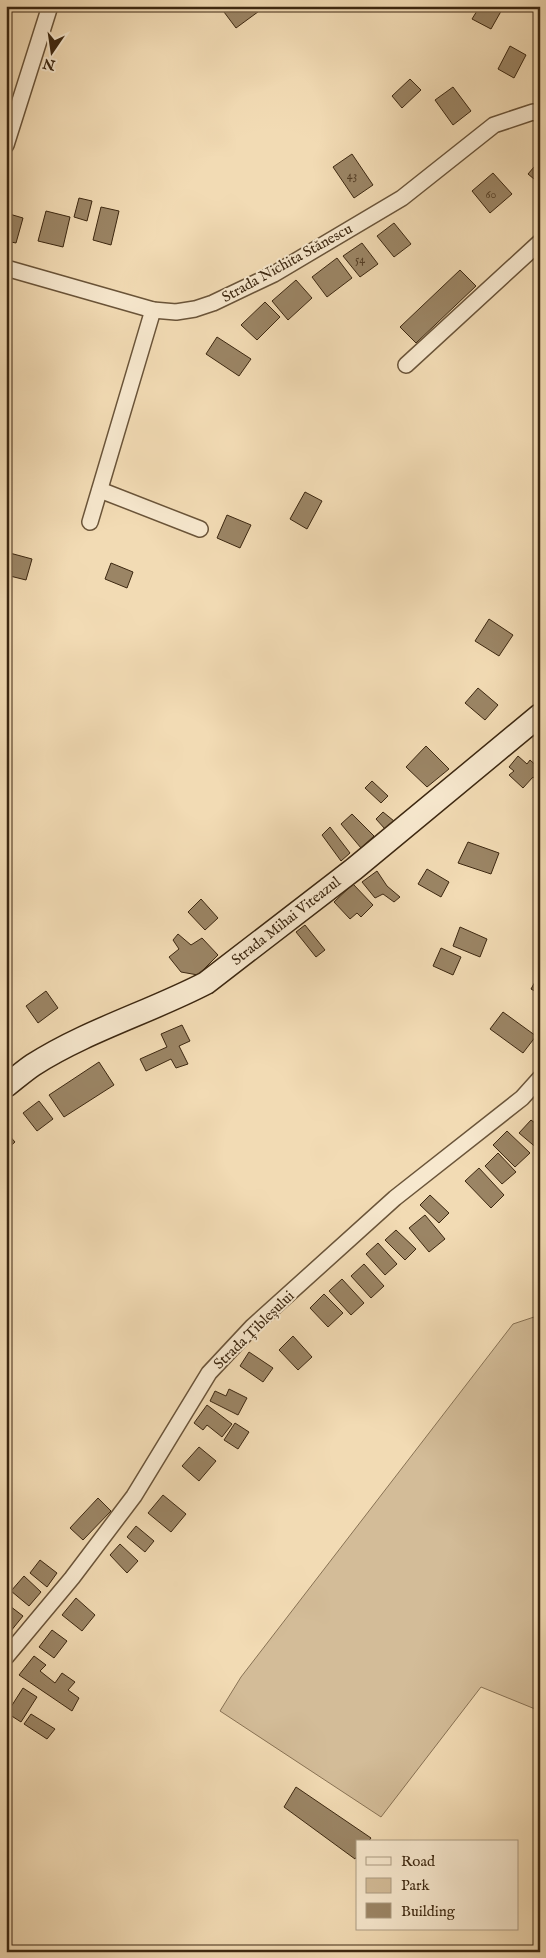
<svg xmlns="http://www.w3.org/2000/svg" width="546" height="1958" viewBox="0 0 546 1958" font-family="'IM FELL English',serif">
<rect width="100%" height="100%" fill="#f2dbb4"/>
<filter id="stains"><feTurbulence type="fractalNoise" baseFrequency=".004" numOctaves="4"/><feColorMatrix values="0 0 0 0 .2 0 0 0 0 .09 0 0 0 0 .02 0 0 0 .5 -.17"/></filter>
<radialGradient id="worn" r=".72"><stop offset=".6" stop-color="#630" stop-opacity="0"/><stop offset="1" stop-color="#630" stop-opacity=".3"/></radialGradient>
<polygon fill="#d3bc98" stroke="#887254" points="540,1315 540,1711 481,1687 381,1817 220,1711 241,1677 513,1324"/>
<g fill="#9b8565" stroke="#3c2710">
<polygon points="224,6 266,6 236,28 221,8"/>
<polygon points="480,6 504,6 491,29 472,19"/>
<polygon points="510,46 526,55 514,78 498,69"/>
<polygon points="410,79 421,90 402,108 392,96"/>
<polygon points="453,87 471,111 453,125 435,100"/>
<polygon points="352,154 373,185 354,198 333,167"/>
<polygon points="540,160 540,184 528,174"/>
<polygon points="493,173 512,194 490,213 472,191"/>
<polygon points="79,198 92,201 87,221 74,217"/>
<polygon points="101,207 119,211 111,245 93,240"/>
<polygon points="46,211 70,217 63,247 38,241"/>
<polygon points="6,213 23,218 16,243 6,241"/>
<polygon points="394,223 411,244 394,257 377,236"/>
<polygon points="362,243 378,264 360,277 343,256"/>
<polygon points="337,258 352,278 327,297 312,277"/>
<polygon points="460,270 476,286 416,343 400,327"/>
<polygon points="296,280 312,298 288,320 272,301"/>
<polygon points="265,302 280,317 257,340 241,325"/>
<polygon points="217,337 251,359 239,376 206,354"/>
<polygon points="305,492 322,501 307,529 290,519"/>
<polygon points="227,515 251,525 240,548 217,538"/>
<polygon points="6,552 32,559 26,580 6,575"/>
<polygon points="111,563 133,572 127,588 105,579"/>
<polygon points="489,619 513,635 499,656 475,641"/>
<polygon points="478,688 498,705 485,720 465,703"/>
<polygon points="426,746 449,769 427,787 406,767"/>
<polygon points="518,756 527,764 530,760 540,769 540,776 537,780 533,777 523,788 509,775 514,771 509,767"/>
<polygon points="372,781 388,796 381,803 365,788"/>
<polygon points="383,812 394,821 385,829 376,819"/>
<polygon points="352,814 374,836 361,848 341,824"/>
<polygon points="330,827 350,853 341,861 322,835"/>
<polygon points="468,842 499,853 491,874 458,863"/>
<polygon points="427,869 449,882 441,897 418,884"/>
<polygon points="377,871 387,886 400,897 394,902 383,894 375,898 362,882"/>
<polygon points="353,884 373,905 361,917 357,913 350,919 334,902"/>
<polygon points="201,899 218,918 205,930 188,912"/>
<polygon points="305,925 325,950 316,957 296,932"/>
<polygon points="460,927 487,939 480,957 453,946"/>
<polygon points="178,934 191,945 202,938 218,955 198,975 181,972 169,957 179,949 173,940"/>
<polygon points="441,948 461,957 453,975 433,966"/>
<polygon points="540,973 540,994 531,989"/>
<polygon points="46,991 58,1008 38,1023 26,1006"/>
<polygon points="503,1012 536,1036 523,1053 490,1029"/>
<polygon points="182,1025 190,1041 179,1046 188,1064 176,1068 171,1059 146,1071 140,1059 167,1047 161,1034"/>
<polygon points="99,1062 114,1085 64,1117 49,1095"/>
<polygon points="39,1101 53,1119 37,1131 23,1113"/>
<polygon points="531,1120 540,1127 539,1150 519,1133"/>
<polygon points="507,1131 530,1153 515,1167 493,1145"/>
<polygon points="6,1132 15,1142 6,1150"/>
<polygon points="498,1153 516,1172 502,1184 485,1166"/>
<polygon points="479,1168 504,1195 491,1208 465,1181"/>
<polygon points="430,1195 449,1213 439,1223 420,1205"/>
<polygon points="425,1215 445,1239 429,1252 409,1228"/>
<polygon points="396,1230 416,1249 405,1260 385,1240"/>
<polygon points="378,1243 397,1264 385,1275 366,1254"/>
<polygon points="364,1264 384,1286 371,1298 351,1276"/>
<polygon points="342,1279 364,1303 351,1315 329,1291"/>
<polygon points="324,1294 343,1313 328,1327 310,1308"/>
<polygon points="293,1336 312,1357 298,1370 279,1350"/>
<polygon points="249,1352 273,1368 263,1382 240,1366"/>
<polygon points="229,1389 247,1398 238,1415 210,1401 215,1391 226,1396"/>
<polygon points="207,1405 232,1424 222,1437 207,1425 203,1430 194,1423"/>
<polygon points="235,1423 249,1432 238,1449 224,1440"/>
<polygon points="199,1447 216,1461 199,1481 182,1466"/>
<polygon points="163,1495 186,1514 171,1532 148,1513"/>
<polygon points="98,1498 111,1511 83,1540 70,1528"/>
<polygon points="136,1526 154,1541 145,1552 127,1537"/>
<polygon points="120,1544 138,1561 127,1573 110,1555"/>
<polygon points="40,1560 57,1573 47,1587 30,1573"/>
<polygon points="24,1576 41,1592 29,1606 11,1591"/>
<polygon points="76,1598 95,1615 82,1631 62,1615"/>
<polygon points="6,1603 23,1616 6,1637"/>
<polygon points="52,1630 67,1641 54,1658 39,1647"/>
<polygon points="34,1656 46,1665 40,1671 55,1683 62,1673 75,1682 68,1690 79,1698 72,1711 19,1675"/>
<polygon points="23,1688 37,1697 21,1722 7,1713"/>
<polygon points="31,1714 55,1729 47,1739 24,1724"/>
<polygon points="296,1787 371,1838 368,1842 357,1842 357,1856 355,1859 284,1807"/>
</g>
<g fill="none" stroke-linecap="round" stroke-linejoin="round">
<g stroke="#6a5439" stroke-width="18">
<g id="minor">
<polyline points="6,145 50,6"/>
<polyline points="6,268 153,310 176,312 195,309 213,303 274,274 402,198 494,125 533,112 540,114"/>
<polyline points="406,365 540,242"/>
<polyline points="100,490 200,529"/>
<polyline points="90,522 153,310"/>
<polyline points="6,1657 72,1578 134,1496 209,1373 252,1327 395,1198 522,1098 540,1078"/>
</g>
</g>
<g stroke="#3c2710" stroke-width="25">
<path id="secondary" d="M6,1086C15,1079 24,1071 33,1065C86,1031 150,1012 206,983L354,869L540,715"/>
</g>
<use href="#minor" stroke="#f7e8ce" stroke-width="15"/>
<use href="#secondary" stroke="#f7e8ce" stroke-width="22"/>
</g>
<g text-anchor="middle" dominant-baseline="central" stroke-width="4" stroke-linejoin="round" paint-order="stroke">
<g font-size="12" fill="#543e25">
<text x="352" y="175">43</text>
<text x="491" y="194">60</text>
<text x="360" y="259">54</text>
</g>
<g font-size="15" fill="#3c2710" stroke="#f7e8ce">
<text transform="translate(287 263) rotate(-29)">Strada Nichita Stănescu</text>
<text transform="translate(286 921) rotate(-38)">Strada Mihai Viteazul</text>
<text transform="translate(254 1330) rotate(-44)">Strada Țibleșului</text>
</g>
</g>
<rect width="546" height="1958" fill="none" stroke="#f2dbb4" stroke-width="25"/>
<rect x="8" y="8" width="531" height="1943" fill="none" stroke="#3c2710" stroke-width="2.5"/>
<rect x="12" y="12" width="521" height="1933" fill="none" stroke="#3c2710"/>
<rect x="356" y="1840" width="162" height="90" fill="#f7e8ce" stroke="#ac9b82"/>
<rect x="366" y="1857" width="25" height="8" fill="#f7e8ce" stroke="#ac9b82"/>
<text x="401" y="1866" font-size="15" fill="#3c2710">Road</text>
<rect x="366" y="1878" width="25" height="15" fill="#d3bc98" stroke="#ac9b82"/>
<text x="401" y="1890" font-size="15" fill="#3c2710">Park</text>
<rect x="366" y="1903" width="25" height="15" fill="#9b8565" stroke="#ac9b82"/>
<text x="401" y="1916" font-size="15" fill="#3c2710">Building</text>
<g transform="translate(52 52) rotate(193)" stroke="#f7e8ce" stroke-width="4" paint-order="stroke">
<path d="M0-4L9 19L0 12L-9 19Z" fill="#3c2710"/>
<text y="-8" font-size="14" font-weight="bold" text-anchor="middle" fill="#3c2710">N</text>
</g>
<rect width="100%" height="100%" filter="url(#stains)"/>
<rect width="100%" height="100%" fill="url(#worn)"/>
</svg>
